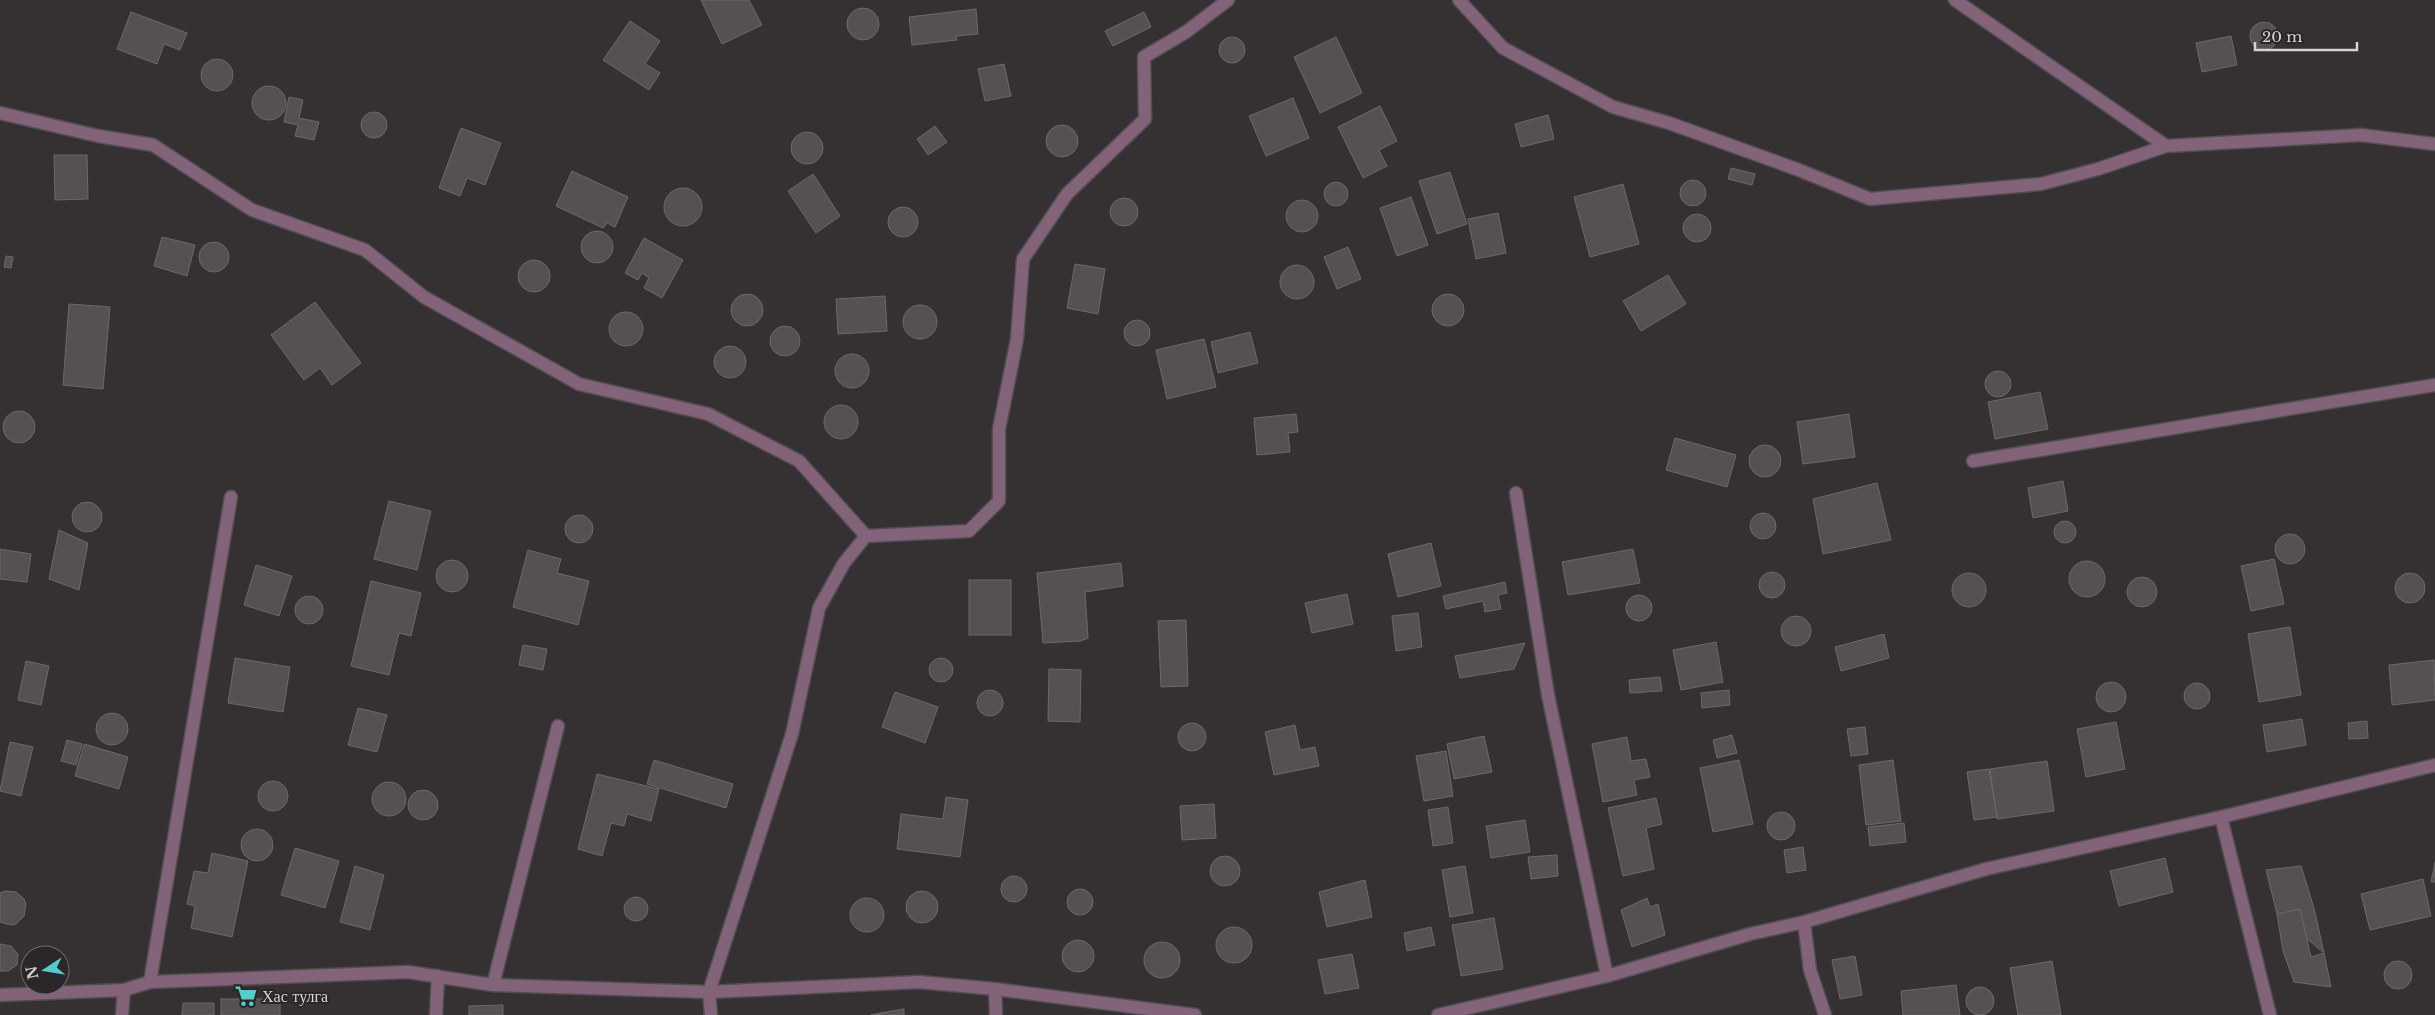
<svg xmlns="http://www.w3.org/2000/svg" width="2435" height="1015" viewBox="0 0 2435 1015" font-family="'Libre Baskerville',serif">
<rect width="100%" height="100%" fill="#353133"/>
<g fill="#555053" stroke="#6c686b">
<polygon points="701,0 749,0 762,25 722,44"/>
<circle cx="863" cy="24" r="16"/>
<polygon points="976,9 978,34 956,36 957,40 912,45 909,17"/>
<polygon points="131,12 187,33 180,50 164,44 157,64 117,49"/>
<polygon points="1144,12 1151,27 1113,46 1105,31"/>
<polygon points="630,21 660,41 645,64 660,73 649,90 603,60"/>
<circle cx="2264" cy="36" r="14"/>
<polygon points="2231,36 2237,65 2202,72 2196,43"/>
<circle cx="1232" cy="50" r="13"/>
<polygon points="1336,37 1362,93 1320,113 1294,57"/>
<circle cx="217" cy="75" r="16"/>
<polygon points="1004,64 1011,96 985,101 978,69"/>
<circle cx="269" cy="103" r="17"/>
<polygon points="289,97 303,100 299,118 319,122 314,140 295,136 298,125 284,122"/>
<polygon points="1293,98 1309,138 1266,156 1249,116"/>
<polygon points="1380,106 1397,141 1379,150 1387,166 1363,178 1338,127"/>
<circle cx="374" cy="125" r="13"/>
<polygon points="1548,115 1554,139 1521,147 1515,124"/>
<circle cx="1062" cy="141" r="16"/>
<polygon points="935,126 947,142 928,155 917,139"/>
<polygon points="461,128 501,143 485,185 467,178 460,196 439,188"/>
<circle cx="807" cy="148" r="16"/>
<polygon points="54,155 87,155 88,199 55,200"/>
<polygon points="1731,168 1755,174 1752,185 1728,179"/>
<polygon points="572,171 628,197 615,227 607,223 603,228 556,206"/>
<polygon points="1450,172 1467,224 1437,234 1419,181"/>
<polygon points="813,174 840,216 816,233 788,191"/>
<circle cx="1693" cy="193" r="13"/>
<circle cx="1336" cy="194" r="12"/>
<polygon points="1623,184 1639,244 1590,257 1574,197"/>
<circle cx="683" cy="207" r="19"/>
<polygon points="1411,197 1428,245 1397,256 1380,208"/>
<circle cx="1124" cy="212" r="14"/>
<circle cx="1302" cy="216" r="16"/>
<circle cx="903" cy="222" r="15"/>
<polygon points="1498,213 1506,253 1476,259 1468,219"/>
<circle cx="1697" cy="228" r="14"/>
<circle cx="597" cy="247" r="16"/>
<polygon points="162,237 195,245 187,276 154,266"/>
<polygon points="644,238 683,260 662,298 644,288 649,278 642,273 638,280 625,273"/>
<circle cx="214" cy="257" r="15"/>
<polygon points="1348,247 1361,279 1337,289 1324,257"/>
<polygon points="6,256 13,257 11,268 4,267"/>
<circle cx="534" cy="276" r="16"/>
<polygon points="1075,264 1105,269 1098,314 1067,308"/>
<circle cx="1297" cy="282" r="17"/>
<polygon points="1668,275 1686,304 1641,331 1623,301"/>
<circle cx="1448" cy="310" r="16"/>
<circle cx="747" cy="310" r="16"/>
<polygon points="885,296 887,331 838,334 836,299"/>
<polygon points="315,302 361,363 332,385 320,368 304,380 271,335"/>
<polygon points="69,304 110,307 103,389 63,385"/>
<circle cx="920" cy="322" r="17"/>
<circle cx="626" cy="329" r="17"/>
<circle cx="1137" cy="333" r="13"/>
<circle cx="785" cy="341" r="15"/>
<polygon points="1250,332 1258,363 1218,373 1211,342"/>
<polygon points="1204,339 1216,387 1167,399 1156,350"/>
<circle cx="730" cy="362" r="16"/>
<circle cx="852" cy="371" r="17"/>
<circle cx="1998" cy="384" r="13"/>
<polygon points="2040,392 2048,429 1995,439 1988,402"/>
<circle cx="841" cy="422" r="17"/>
<circle cx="19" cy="427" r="16"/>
<polygon points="1296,414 1298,432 1288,433 1290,452 1257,455 1254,418"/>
<polygon points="1849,414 1855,457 1803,464 1797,422"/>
<polygon points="1675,438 1736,455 1727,487 1666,470"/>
<circle cx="1765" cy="461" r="16"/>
<polygon points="2063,481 2068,511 2033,518 2028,488"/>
<polygon points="1877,483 1891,540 1823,554 1813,499"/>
<polygon points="389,501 431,511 417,570 374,559"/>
<circle cx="87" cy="517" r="15"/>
<circle cx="1763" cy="526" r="13"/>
<circle cx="579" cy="529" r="14"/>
<circle cx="2065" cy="532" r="11"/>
<polygon points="59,530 88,543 79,590 49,579"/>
<circle cx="2290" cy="549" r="15"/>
<polygon points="1431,543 1441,586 1398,597 1388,554"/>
<polygon points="0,549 31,554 27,582 0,579"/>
<polygon points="1633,549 1640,583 1568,595 1562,562"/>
<polygon points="528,550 561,559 557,573 589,581 578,625 513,607"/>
<polygon points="2274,559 2284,604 2251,611 2241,566"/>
<circle cx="452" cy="576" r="16"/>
<circle cx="2087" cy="579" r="18"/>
<polygon points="1121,563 1123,586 1085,592 1088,638 1081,641 1043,643 1037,573"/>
<polygon points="256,565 292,576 279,616 244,605"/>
<circle cx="1772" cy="585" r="13"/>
<circle cx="2410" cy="588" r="15"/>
<circle cx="1969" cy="590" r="17"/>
<circle cx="2142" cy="592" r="15"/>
<rect x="969" y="580" width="42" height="55"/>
<polygon points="371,581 421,593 411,636 399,633 389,675 351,666"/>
<polygon points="1505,582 1507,593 1498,595 1501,609 1485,612 1483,601 1446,609 1443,596"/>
<polygon points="1347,594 1353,624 1312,633 1305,603"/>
<circle cx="1639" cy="608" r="13"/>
<circle cx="309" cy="610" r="14"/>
<polygon points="1418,613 1422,647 1396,651 1392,616"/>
<circle cx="1796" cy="631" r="15"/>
<polygon points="1186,620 1188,686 1161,687 1158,621"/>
<polygon points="2290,627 2301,695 2259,702 2248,634"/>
<polygon points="1884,634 1889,658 1841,671 1835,647"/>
<polygon points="1716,642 1723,682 1681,690 1673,650"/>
<polygon points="1525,643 1514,669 1460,678 1455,656"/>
<polygon points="523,645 547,649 543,670 519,665"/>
<circle cx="941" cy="670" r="12"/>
<polygon points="235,658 290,667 283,712 228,703"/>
<polygon points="2434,660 2435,700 2392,705 2389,665"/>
<polygon points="26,661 49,666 41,705 18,700"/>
<polygon points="1049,669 1081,670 1080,722 1048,721"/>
<polygon points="1660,677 1662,691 1630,693 1629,680"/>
<circle cx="2111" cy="697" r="15"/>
<circle cx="2197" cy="696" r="13"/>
<polygon points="1729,690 1730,705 1702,708 1701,693"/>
<circle cx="990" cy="703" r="13"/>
<polygon points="895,692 938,707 925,743 882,727"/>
<polygon points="358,708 387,715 377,752 348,745"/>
<circle cx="112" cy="729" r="16"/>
<polygon points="2302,719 2306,745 2267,752 2263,725"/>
<polygon points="2367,721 2368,738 2349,739 2348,723"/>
<polygon points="2116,722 2125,769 2086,777 2077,729"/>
<circle cx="1192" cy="737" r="14"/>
<polygon points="1295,725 1300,750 1315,747 1319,766 1274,775 1265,732"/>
<polygon points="1865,727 1868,754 1851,756 1847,729"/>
<polygon points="1732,735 1737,753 1717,758 1713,740"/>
<polygon points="1484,736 1492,772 1454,779 1447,744"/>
<polygon points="1627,737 1631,761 1646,759 1650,777 1634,780 1637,795 1603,802 1592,744"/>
<polygon points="67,740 82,744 76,765 61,761"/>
<polygon points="10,742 33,747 21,796 0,791"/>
<polygon points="84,744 128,757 119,789 75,776"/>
<polygon points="1446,751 1453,796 1424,801 1416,756"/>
<polygon points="654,760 733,784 726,808 647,784"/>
<polygon points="1739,760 1753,824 1713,832 1700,768"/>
<polygon points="1893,760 1901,821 1866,825 1859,765"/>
<polygon points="2047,761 2054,811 1997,819 1990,769"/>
<polygon points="1989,769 1997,817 1974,820 1967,772"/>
<polygon points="597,774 659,789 651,821 627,814 624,826 611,823 602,856 578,849"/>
<circle cx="273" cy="796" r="15"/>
<circle cx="389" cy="799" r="17"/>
<circle cx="423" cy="805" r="15"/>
<polygon points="946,797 968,800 960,857 897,849 901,814 943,819"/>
<polygon points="1656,798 1662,824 1646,828 1654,869 1623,876 1608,808"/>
<polygon points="1214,804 1216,838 1182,840 1180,806"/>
<polygon points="1448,807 1453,843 1433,846 1428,810"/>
<circle cx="1781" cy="826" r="14"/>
<polygon points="1525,820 1530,852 1491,858 1486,826"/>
<polygon points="1904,823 1906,842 1870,846 1868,827"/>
<circle cx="257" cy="845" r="16"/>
<polygon points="1803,847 1806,870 1787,873 1784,850"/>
<polygon points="295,848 339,861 325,908 281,895"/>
<polygon points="212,853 248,861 232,937 191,928 195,906 187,904 194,871 208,873"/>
<polygon points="1557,855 1558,876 1531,879 1528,857"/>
<circle cx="1225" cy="871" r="15"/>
<polygon points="2165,858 2173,892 2119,906 2110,871"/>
<polygon points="2435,862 2435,882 2431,882"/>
<polygon points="355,866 384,875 370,930 340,922"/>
<polygon points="1465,866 1473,913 1450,917 1442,870"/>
<polygon points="2301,866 2314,908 2324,953 2277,914 2266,870"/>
<circle cx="1014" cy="889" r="13"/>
<polygon points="2423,879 2431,916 2370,930 2361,894"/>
<polygon points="1365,880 1372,917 1327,927 1319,892"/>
<circle cx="1080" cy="902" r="13"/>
<polygon points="5,891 16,892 24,899 26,905 24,916 16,924 11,925 0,922 0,893"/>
<circle cx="922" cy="907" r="16"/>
<circle cx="636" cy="909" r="12"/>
<circle cx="867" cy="915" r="17"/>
<polygon points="1647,898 1650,907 1658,904 1665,935 1632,947 1621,910"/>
<polygon points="2300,909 2311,957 2324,953 2331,987 2294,982 2283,951 2277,914"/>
<polygon points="1494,918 1503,969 1461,976 1452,925"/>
<polygon points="1431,927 1435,945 1407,951 1404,933"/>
<circle cx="1234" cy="945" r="18"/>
<circle cx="1078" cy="956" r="16"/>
<circle cx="1162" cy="960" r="18"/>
<polygon points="0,944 11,946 18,954 17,965 8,971 0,971"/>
<polygon points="1352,954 1359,988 1325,994 1318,960"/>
<polygon points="1855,956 1862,995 1840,999 1832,960"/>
<polygon points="2052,961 2061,1015 2018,1015 2010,968"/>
<circle cx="2398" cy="975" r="14"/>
<polygon points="1956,985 1960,1015 1903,1015 1901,991"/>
<circle cx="1980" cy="1001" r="14"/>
<rect x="221" y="999" width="59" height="16"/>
<polygon points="183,1003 214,1003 214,1015 182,1015"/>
<polygon points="503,1005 503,1015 469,1015 469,1006"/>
<polygon points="904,1009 904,1015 870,1015"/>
</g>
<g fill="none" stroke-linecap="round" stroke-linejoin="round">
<g stroke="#524e50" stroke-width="15">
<g id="minor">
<polyline points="1459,0 1503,48 1613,107 1669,123 1799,170 1870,199 2041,184 2098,169 2166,146 2361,135 2435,144"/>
<polyline points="1955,0 2166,146"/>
<polyline points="0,113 98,136 153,145 252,210 365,250 424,297 579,384 708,414 799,461 866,536"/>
<polyline points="1973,461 2435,385"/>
<polyline points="1516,493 1548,695 1607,976"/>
<polyline points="2221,817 2270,1015"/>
<polyline points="1804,922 1810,970 1825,1015"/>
<polyline points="150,982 231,497"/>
<polyline points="493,985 558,726"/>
<polyline points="995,989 996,1015"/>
<polyline points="0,995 124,990 150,982 408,972 493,985 709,992 919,982 995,989 1195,1015"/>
<polyline points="122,1015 124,990"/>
<polyline points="436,1015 438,976"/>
<polyline points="711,1015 709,992 792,734 819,608 844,563 866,536 969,531 999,501 999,429 1017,339 1023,259 1067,194 1145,119 1144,57 1186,32 1228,0"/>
<polyline points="1438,1015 1607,976 1750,934 1804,922 1986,869 2221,817 2435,765"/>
</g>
</g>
<use href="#minor" stroke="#82637a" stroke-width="12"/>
</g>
<defs>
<g id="supermarket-bare" transform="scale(1.725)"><path d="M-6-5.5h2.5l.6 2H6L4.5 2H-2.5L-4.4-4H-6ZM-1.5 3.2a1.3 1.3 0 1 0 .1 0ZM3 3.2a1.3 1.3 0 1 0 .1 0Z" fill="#53cdc9" stroke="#2b2729" stroke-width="2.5" paint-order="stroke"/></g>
</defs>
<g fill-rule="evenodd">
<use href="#supermarket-bare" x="246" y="996"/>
</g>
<g text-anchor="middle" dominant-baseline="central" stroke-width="4" stroke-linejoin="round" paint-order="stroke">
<g font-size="16" fill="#d5d2d4" stroke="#2b2729" text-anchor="start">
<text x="262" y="996">Хас тулга</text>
</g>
</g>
<g transform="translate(45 970) rotate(258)"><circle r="24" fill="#2b2729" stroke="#6f6b6d"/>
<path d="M0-4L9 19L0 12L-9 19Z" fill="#53cdc9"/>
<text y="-8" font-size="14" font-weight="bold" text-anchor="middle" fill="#d5d2d4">N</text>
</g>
<path d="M2255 42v8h102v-8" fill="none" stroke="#d5d2d4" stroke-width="2.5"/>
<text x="2262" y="42" font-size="15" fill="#d5d2d4" stroke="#2b2729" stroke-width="4" paint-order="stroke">20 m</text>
</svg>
